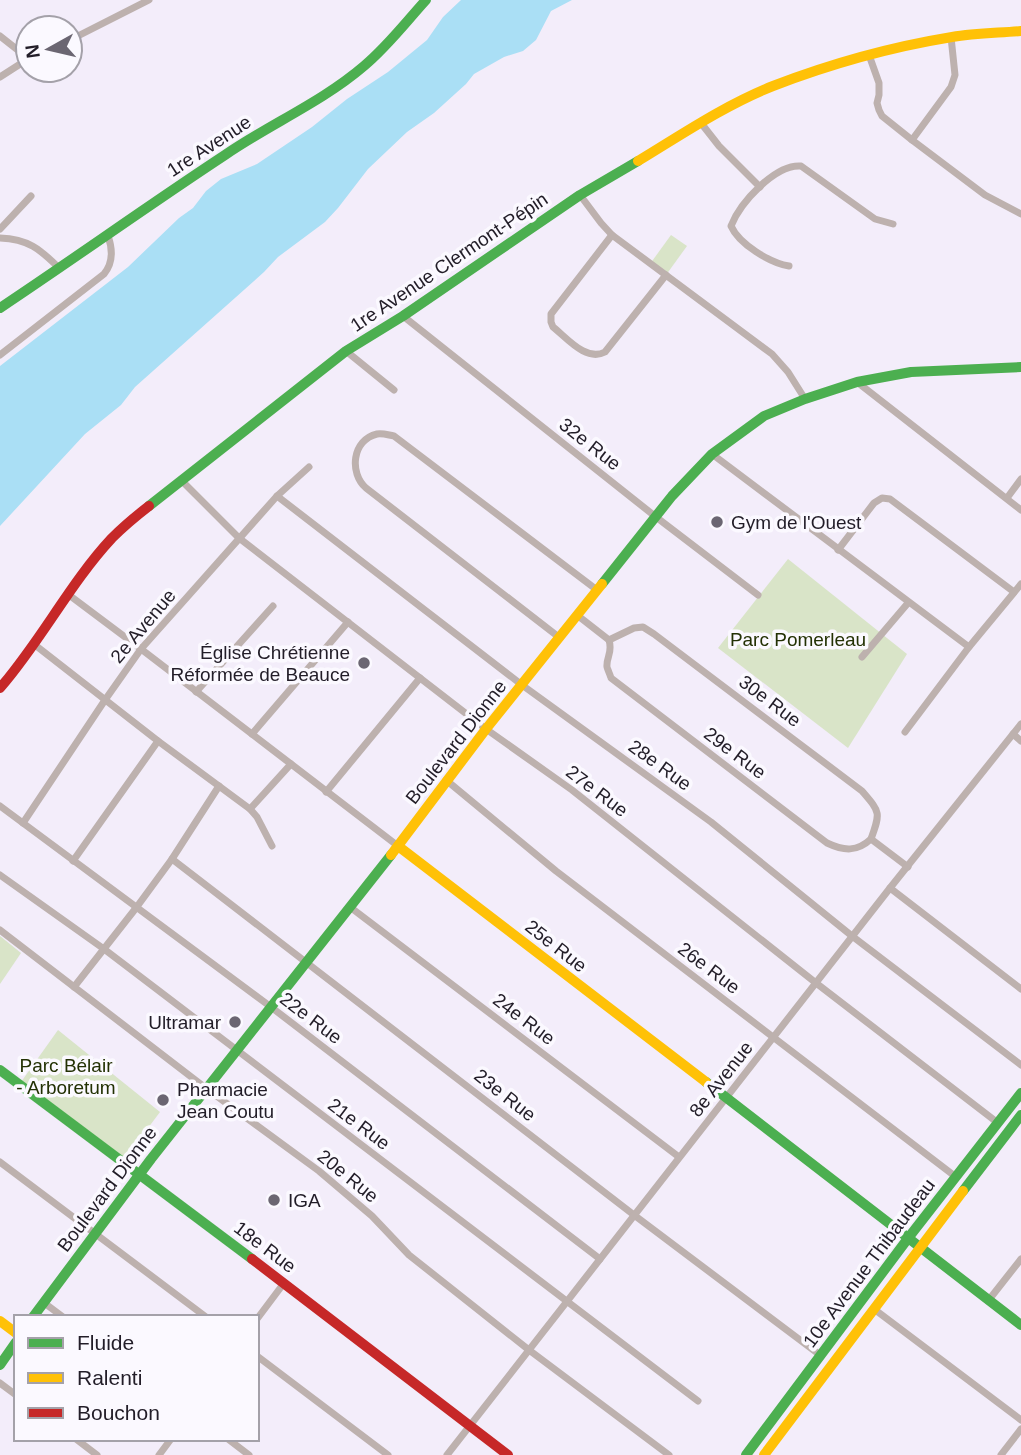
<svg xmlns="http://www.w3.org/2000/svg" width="1021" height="1455" viewBox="0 0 1021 1455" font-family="Helvetica,sans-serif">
<rect width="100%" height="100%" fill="#f3edfa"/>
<g fill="#d9e4c8">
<polygon points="671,235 687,246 666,275 650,264"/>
<polygon points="788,559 907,654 848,748 718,648"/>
<polygon points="0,936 21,953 0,984"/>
<polygon points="58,1030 160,1112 124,1160 21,1082"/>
</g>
<polygon fill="#aadff5" points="461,0 572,0 551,11 536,40 523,51 504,57 474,74 466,84 434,113 407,132 368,169 338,208 325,222 278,257 264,272 135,387 121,405 85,434 0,526 0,366 128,267 179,218 193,208 206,191 221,179 257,164 312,127 347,99 388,72 427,40 443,17"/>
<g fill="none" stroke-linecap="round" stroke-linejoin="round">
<g stroke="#bdb1ae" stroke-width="7">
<polyline points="0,36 19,51 27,60"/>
<polyline points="70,40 149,0"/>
<polyline points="869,55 879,83 879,95 877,103 879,110 882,116 912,140 985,195 1021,214"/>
<polyline points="0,77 28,59"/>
<polyline points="701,123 719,146 760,187"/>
<polyline points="912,140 951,87 955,75 951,37"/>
<polyline points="580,195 601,223 612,235 772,354 788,372 805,399"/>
<polyline points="0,229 31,196"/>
<path d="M612,235L551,314V322L553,327C567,338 586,362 605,352L666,275"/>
<path d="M0,238C28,239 40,249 59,268"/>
<path d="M789,266C770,263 739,244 731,226C740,203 775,164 801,166L875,219L893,224"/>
<polyline points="403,316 656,517 758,595"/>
<polyline points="346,351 394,390"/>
<path d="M0,355L104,274C113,263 113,250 108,236"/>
<polyline points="857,382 1021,510"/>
<polyline points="712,454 969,647"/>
<polyline points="181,480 239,538 486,729 572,790 816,983 998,1123"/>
<polyline points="277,496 522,685 711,822 852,936 1021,1065"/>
<polyline points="1007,498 1021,479"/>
<polyline points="838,550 874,503 882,498 890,499 1014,592"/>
<polyline points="69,595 141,649 398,846"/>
<path d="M577,615L609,640C613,653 606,657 607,667C607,668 611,677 611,678L827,843C844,851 857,852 871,839L908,867"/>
<path d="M560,638L366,488C349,473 352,440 377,434C383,433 388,435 394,436L597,590"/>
<path d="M609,640L634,628L643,627L654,634L862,791C880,812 881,812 871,839"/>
<polyline points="35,645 158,741 250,809 257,817 272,846"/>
<polyline points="862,657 908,603"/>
<polyline points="196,692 273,606"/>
<polyline points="905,732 969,647 1021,584"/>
<polyline points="252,734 348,622"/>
<polyline points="1013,734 1021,741"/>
<polyline points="446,780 556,871 956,1177"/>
<polyline points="326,792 420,678"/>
<polyline points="0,806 271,1007 600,1259"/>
<polyline points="250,809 291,764"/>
<polyline points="23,823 105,700 141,649 277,496 309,467"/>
<polyline points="172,859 634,1215 820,1355"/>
<polyline points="73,861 158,741"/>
<polyline points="0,875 104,949 698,1401"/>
<polyline points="890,888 1021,989"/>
<polyline points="350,907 679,1157"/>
<polyline points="0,930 207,1089 319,1171 372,1216 409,1255 529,1350 669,1455"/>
<polyline points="74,987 136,908 172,859 219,786"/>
<polyline points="0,1162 206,1317"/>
<polyline points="988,1301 1021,1259"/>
<polyline points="43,1302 63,1317"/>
<polyline points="874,1309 1021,1420"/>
<polyline points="257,1319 284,1283"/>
<polyline points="257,1356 388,1455"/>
<polyline points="0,1383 16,1395"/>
<polyline points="76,1439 97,1455"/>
<polyline points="228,1439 249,1455"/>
<polyline points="159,1455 171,1439"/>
<polyline points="447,1455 890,888 1021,724"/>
<polyline points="1001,1455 1021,1429"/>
</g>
<g stroke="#4caf50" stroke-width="10">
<path d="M0,308C75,258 149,205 225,155C270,124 322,102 364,66C387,47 406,22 426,0"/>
<polyline points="149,506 346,351 403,316 580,195 638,161"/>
<polyline points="602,584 672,496 712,454 764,416 805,399 857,382 911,372 1021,367"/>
<polyline points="0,1070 252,1259"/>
<polyline points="706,1082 1021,1325"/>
<polyline points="963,1191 1021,1115"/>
<polyline points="33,1317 151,1159 391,855"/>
<polyline points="0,1365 16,1342"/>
<polyline points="746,1455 909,1237 1021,1093"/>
</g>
<g stroke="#ffc107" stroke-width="10">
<path d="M638,161C681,135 725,105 773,86C830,64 891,47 952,37C975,33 998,33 1021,31"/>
<polyline points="398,846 706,1082"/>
<polyline points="391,855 486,729 602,584"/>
<polyline points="0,1321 16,1333"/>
<polyline points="764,1455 963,1191"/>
</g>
<g stroke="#c62828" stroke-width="10">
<path d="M0,688C41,641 70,583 112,538C124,526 136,516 149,506"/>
<polyline points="252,1259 508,1455"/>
</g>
</g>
<g fill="#6b6672" stroke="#fbf9ff" stroke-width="2.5">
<circle cx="717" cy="522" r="7"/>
<circle cx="364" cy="663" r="7"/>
<circle cx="235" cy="1022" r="7"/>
<circle cx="163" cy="1100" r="7"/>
<circle cx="274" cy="1200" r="7"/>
</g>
<g text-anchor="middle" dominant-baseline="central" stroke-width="7" stroke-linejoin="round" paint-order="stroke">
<g font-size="19" fill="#221d28" stroke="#fbf9ff">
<text transform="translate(209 146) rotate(-33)">1re Avenue</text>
<text transform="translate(449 262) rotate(-34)">1re Avenue Clermont-Pépin</text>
<text transform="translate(590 444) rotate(38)">32e Rue</text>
<text transform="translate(143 626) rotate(-50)">2e Avenue</text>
<text transform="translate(770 701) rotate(37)">30e Rue</text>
<text transform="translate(456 742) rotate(-52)">Boulevard Dionne</text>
<text transform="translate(735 753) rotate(37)">29e Rue</text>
<text transform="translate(660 765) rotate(36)">28e Rue</text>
<text transform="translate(597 791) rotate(37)">27e Rue</text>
<text transform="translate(556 946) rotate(38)">25e Rue</text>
<text transform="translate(709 968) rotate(37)">26e Rue</text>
<text transform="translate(311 1018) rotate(37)">22e Rue</text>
<text transform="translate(524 1019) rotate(37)">24e Rue</text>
<text transform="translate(721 1079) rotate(-52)">8e Avenue</text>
<text transform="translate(505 1095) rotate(38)">23e Rue</text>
<text transform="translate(359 1124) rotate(37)">21e Rue</text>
<text transform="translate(348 1176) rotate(39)">20e Rue</text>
<text transform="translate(107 1189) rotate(-53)">Boulevard Dionne</text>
<text transform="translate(265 1247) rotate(37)">18e Rue</text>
<text transform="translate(869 1263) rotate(-53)">10e Avenue Thibaudeau</text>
</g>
<g font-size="19" fill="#221d28" stroke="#fbf9ff" text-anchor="start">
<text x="731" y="522">Gym de l'Ouest</text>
<text x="350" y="652" text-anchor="end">Église Chrétienne<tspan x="350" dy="22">Réformée de Beauce</tspan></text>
<text x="221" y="1022" text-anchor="end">Ultramar</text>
<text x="177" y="1089">Pharmacie<tspan x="177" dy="22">Jean Coutu</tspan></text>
<text x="288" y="1200">IGA</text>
</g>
<g font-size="19" fill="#233104" stroke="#fbf9ff">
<text x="798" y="639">Parc Pomerleau</text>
<text x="66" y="1065">Parc Bélair<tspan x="66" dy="22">- Arboretum</tspan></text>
</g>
</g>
<rect x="14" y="1315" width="245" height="126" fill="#fbf9ff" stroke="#a4a1a9" stroke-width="2"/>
<rect x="28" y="1338" width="35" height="10" fill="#4caf50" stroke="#a4a1a9" stroke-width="2"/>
<text x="77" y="1350" font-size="21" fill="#221d28">Fluide</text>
<rect x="28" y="1373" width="35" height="10" fill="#ffc107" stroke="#a4a1a9" stroke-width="2"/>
<text x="77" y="1385" font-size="21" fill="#221d28">Ralenti</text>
<rect x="28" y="1408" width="35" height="10" fill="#c62828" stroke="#a4a1a9" stroke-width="2"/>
<text x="77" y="1420" font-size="21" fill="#221d28">Bouchon</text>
<g transform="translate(49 49) rotate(262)"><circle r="33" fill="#fbf9ff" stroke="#a4a1a9" stroke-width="2"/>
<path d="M0-5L12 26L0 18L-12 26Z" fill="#6b6672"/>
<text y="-10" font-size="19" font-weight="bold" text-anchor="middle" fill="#221d28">N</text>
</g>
</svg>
